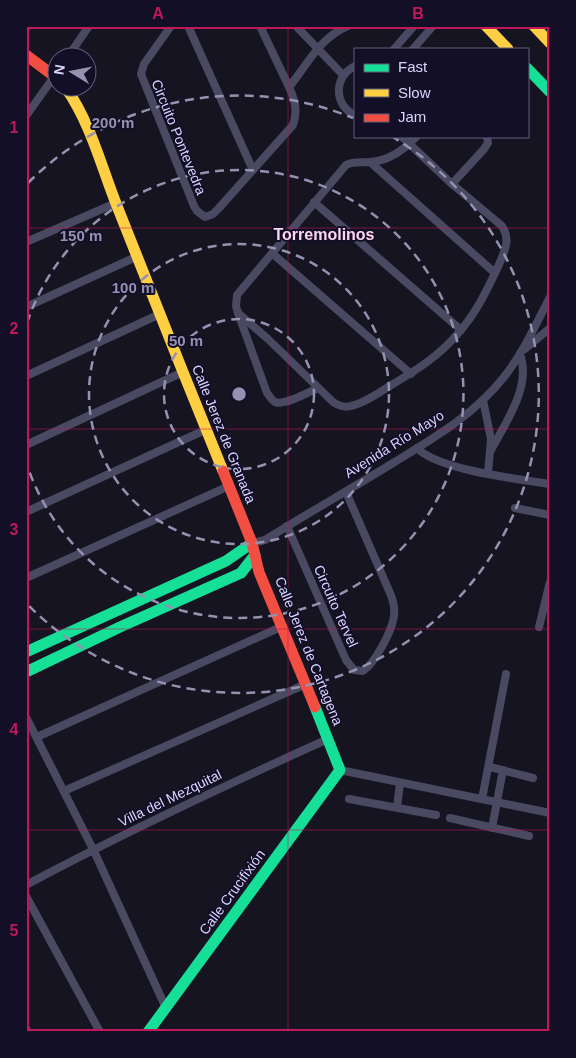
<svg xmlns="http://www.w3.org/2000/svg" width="576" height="1058" viewBox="0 0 576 1058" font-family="Arial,sans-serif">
<rect width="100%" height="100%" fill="#161421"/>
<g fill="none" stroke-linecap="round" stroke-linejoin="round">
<g stroke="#4a4962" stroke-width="8">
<path d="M171,26L144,64L141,74L194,206L197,211L205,217L213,214L219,208L293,125C298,111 295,100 289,87C308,64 319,38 348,26"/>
<polyline points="188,26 253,170"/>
<polyline points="260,26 289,87"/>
<polyline points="296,26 343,75"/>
<polyline points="394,49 414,26"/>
<polyline points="413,49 433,26"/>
<polyline points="67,58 89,26"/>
<path d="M355,66C334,76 333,105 355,115"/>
<polyline points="26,116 58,71"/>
<polyline points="370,162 495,273"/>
<polyline points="452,184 484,149 488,143 487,136"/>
<polyline points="314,202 461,330"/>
<polyline points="26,242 116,203"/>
<polyline points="273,254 411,374"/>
<polyline points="26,307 138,256"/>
<path d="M238,313L268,339L333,402C339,406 344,408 351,406C364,403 377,394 388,387C415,371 440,356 460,331C476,313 487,290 497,269C503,254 512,241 502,226L452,184L401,136"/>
<polyline points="525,349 550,328"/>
<polyline points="26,376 160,314"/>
<path d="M318,388C309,392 284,406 275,402C271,400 270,396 267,393L238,313L236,306L237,295L346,165C354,161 361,163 370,162C388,161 405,149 417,136"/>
<polyline points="483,400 491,439 488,473"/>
<polyline points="26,445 183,372"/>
<path d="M417,448C438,470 518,479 550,484"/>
<path d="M490,452C505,423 532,387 520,354"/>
<polyline points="515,508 550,515"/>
<polyline points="26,512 205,430"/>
<path d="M287,526L346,660L354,670L363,671C375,663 392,631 394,616C395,608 393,600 390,593L346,492"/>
<path d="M252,543L265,540C308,513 351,489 393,463C434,438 474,415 504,377C523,353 536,324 550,297"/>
<polyline points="26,578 229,486"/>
<polyline points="539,627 550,582"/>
<polyline points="26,717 93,849 166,1008"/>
<polyline points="37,737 283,626"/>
<polyline points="490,767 533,778"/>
<polyline points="340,770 550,813"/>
<polyline points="64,791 306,684"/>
<polyline points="349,799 436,815"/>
<polyline points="482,799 506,674"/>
<polyline points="397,807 400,783"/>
<polyline points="450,818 529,836"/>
<polyline points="492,828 503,770"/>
<path d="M26,885C125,832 226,785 328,739"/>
<polyline points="26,896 100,1032"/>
<polyline points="26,1028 28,1032"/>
</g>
<g stroke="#16e098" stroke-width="11">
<polyline points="527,68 550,92"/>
<polyline points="26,652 226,561 252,543"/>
<polyline points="26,672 120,627 241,573 255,555"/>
<polyline points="148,1032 340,770 315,707"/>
</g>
<g stroke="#ffcf43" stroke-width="11">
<polyline points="486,26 508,49"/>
<polyline points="534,26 550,43"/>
<path d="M66,88C91,124 101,166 117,206C152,294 187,383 223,471"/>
</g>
<g stroke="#f24e42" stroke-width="11">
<polyline points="26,55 58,79"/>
<polyline points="223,471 252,543 259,572 315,707"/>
</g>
</g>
<path fill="none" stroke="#c2185b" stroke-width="1" stroke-opacity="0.55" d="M288,26V1032M26,228H550M26,429H550M26,629H550M26,830H550"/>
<g fill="none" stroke="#9591b1" stroke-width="2.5" stroke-dasharray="9 6">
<circle cx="239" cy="394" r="75"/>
<circle cx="239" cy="394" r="150"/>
<path d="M27 323A224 224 0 1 1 27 465"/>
<path d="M28 183A299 299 0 0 1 353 118M391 136A299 299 0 1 1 28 605"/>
</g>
<g text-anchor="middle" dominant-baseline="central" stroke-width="4" stroke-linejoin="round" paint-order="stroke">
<g font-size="14" fill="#d9d4ff" stroke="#130f26">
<text transform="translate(179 137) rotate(68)">Circuito Pontevedra</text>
<text transform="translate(224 434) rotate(68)">Calle Jerez de Granada</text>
<text transform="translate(394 444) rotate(-32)">Avenida Río Mayo</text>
<text transform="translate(336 606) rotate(66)">Circuito Tervel</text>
<text transform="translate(309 651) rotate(68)">Calle Jerez de Cartagena</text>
<text transform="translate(170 798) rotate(-26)">Villa del Mezquital</text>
<text transform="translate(232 892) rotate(-54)">Calle Crucifixión</text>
</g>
<g font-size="16" font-weight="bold" fill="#ffd6f0" stroke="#130f26">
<text x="324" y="234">Torremolinos</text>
</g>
</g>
<circle cx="239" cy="394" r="8" fill="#9591b1" stroke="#130f26" stroke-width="2.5"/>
<g font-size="15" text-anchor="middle" font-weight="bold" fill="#9591b1" stroke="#130f26" stroke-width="4" stroke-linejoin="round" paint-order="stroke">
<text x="113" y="128">200 m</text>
<text x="81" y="241">150 m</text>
<text x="133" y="293">100 m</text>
<text x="186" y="346">50 m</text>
</g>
<rect width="576" height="1058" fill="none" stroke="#130f26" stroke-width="55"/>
<rect x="354" y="48" width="175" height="90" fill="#130f26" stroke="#625e7d"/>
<rect x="364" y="64" width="25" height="8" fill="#16e098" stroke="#625e7d"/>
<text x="398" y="72" font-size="15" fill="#d9d4ff">Fast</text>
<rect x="364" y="89" width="25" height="8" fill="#ffcf43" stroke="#625e7d"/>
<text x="398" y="98" font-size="15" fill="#d9d4ff">Slow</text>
<rect x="364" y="114" width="25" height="8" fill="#f24e42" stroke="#625e7d"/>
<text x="398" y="122" font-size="15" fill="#d9d4ff">Jam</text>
<g transform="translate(72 72) rotate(280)"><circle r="24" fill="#130f26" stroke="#625e7d"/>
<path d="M0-4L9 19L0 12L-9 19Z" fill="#9591b1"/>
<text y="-8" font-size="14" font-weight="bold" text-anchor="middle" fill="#d9d4ff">N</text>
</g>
<rect x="28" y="28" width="520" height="1002" fill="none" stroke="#c2185b" stroke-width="2"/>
<g font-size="16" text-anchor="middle" font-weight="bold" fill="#c2185b">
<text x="158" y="19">A</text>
<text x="418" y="19">B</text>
<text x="14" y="133">1</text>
<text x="14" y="334">2</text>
<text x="14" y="535">3</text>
<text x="14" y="735">4</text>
<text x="14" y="936">5</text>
</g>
</svg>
